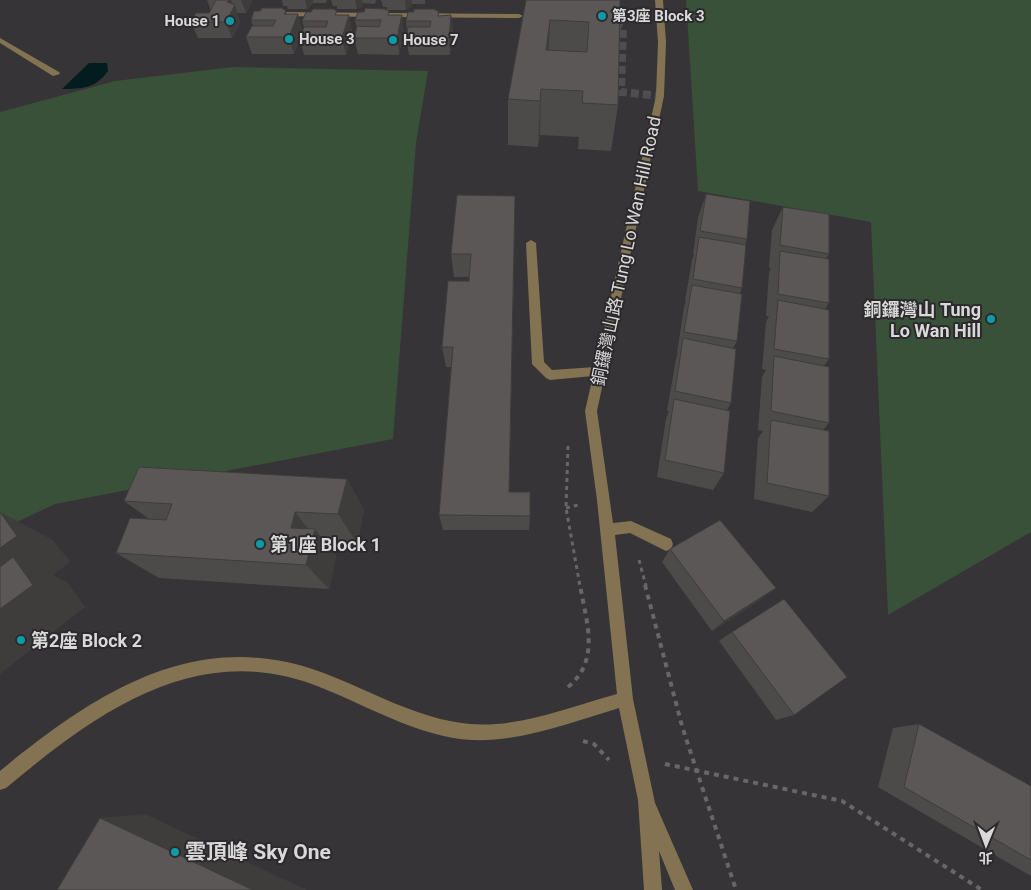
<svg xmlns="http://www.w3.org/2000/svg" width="1031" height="890" viewBox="0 0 1031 890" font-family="Roboto,'Noto Sans TC',sans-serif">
<rect width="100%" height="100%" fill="#363436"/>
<g fill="#395039">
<polygon points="686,0 1031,0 1031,532 888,615 871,222 698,191"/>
<polygon points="233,67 428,71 416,143 393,439 55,504 0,530 0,112 115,81"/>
</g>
<path fill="#031c1e" d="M89,63H107L108,71C96,88 82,89 62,89Z"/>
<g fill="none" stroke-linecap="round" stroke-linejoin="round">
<polyline stroke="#4f4d4f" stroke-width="8" stroke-dasharray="8 4" stroke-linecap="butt" points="604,18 623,27 621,92 660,96"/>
<g stroke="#686668" stroke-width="3" stroke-dasharray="4 4" stroke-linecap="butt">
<polyline points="568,446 566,508 580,586"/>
<polyline points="566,508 578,505"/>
<polyline points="639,560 646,586"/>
</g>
<g stroke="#686668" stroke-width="4" stroke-dasharray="5 5" stroke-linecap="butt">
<polyline points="645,585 682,726 736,890"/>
<path d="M568,687C601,660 586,621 580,585"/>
<polyline points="583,741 594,744 609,760"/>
<polyline points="665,764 842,801 982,890"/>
</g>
<g fill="#847353" fill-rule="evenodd">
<path d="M655,0H663L666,42L664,96L597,411L613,523L631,521L671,539L673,544L671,549L666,551L630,533L615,535L633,699L655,803L693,890H675L659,851L662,890H644L638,800L619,708C572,722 522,742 472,740C419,737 370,707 322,688C199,637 97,712 6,788L0,790V771C94,694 195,626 321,672C370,690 416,719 470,724C519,728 570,707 617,694L597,500L585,411L593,376L550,380L546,378L532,364L526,243L531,240L536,243L544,362L552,370L595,367L656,96L658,42Z"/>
<polygon points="271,12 519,14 523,16 519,18 268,16 267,14"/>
<polygon points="0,38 59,72 60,74 53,76 0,43"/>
</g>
</g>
<g fill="#4d4b4a">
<polygon points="207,0 251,0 252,2 246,13 237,13 240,22 232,38 198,38 191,22 209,13 211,10"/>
<polygon points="282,0 327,0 326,3 313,3 307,9 288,9 287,6 283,6"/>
<polygon points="331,0 376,0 375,4 363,3 362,7 357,9 337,9 337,6 333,6"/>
<polygon points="381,0 425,0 425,4 412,4 411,7 406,10 387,10 387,7 383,7"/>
<polygon points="526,0 620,0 618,105 611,151 578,149 579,137 540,135 538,147 508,145 508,99"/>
<polygon points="286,11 287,14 298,14 302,31 304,27 302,21 338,15 349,15 352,32 346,55 304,55 300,38 294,54 252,54 246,37 253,26 251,20"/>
<polygon points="364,12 389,15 404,31 399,55 358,54 354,38 357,28 355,20"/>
<polygon points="414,12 439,12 439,16 451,15 453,32 450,55 409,55 406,38 407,32 406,21"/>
<polygon points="706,194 747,239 745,245 742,288 740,293 737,341 733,348 731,403 727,410 724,473 713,490 657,477 666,419 669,411 667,411 676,359 678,353 677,353 684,307 686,301 685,301 692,260 694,254 693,254 698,218"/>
<polygon points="783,207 829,254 826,259 829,303 825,309 829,359 824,366 829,423 823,430 829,496 812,512 754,499 758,438 763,431 758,430 762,377 766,370 762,369 766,322 769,316 766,316 769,273 771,268 769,268 772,230"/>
<polygon points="515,219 509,492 530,516 529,530 443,530 439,515 452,367 446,367 442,347 469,281 469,277 454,277 451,254"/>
<polygon points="347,479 364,510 357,543 324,541 336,556 329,589 159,578 116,553 149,519 124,501"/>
<polygon points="670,549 760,600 712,631 662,562"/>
<polygon points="732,632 794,715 776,720 719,641"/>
<polygon points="919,724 1031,786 1031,876 878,787 893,728"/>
</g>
<g fill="#3f3d3c">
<polygon points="229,0 231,0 234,7 235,5 240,22 232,38 226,22 227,2"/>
<polygon points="241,0 251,0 252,2 246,13"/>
<polygon points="305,0 313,0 313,3 307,9"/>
<polygon points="355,0 362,0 363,3 362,7 357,9"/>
<polygon points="405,0 412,0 412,4 411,7 406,10"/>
<polygon points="298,14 302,31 294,54 289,37"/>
<polygon points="349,15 352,32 346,55 342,38"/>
<polygon points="402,15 404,31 399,55 397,38"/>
<polygon points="451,15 453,32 450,55 449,38"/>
<polygon points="550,20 548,66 546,50"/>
<polygon points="541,89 540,135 538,147 540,101"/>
<polygon points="515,196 515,219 509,508 509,492"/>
<polygon points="347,479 364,510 357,543 338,514"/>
<polygon points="0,512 53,540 70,562 53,575 67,582 85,607 0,674"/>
<polygon points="295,512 313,535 315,529 336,556 329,589 306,565 291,528"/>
<polygon points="776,588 760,600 712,631 724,621"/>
<polygon points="145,814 307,890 253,890 100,818"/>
</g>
<g fill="#5a5756" stroke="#3f3d3c" fill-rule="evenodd">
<polygon points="216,0 229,0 227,2 235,5 226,22 191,22 196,13 209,13"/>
<path d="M526,0H620L618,105L582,103L583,91L541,89L540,101L508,99ZM550,20L589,22L587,52L546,50Z"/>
<polygon points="262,8 282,8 286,11 284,14 298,14 289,37 246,37 252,26 273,26 276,20 251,20 254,11 260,11"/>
<polygon points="365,8 385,9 389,11 388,15 402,15 397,38 354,38 357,26 379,27 381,20 355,20 358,12 364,12"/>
<polygon points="313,9 333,9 337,11 335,15 349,15 342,38 300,38 304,27 326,27 328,21 302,21 306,12 311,12"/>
<polygon points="414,9 434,9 439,12 438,16 451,15 449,38 406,38 408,27 430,27 431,21 406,21 408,12 414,12"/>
<polygon points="706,194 750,201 747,239 700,231"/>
<polygon points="457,195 515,196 509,492 530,492 530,516 439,515 453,347 442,347 448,281 469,281 471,254 451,254"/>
<polygon points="783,207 829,214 829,254 780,245"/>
<polygon points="699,237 746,245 742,288 693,279"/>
<polygon points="780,251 829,259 829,303 778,294"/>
<polygon points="692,285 742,294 737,341 684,332"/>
<polygon points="778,300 829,310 829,359 774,349"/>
<polygon points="683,338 736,349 731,403 675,391"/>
<polygon points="774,356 829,367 829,423 771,411"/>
<polygon points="674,399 730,411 724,473 665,460"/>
<polygon points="771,420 829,431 829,496 767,483"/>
<polygon points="139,467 347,479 338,514 295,512 291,528 315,529 306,565 116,553 130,518 166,520 172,504 124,501"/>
<polygon points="0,512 17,536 0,548"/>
<polygon points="720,520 776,588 724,621 670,549"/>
<polygon points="13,557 33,585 0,609 0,567"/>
<polygon points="784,599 847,677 794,715 732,632"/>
<polygon points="919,724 1031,786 1031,860 904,787"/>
<polygon points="100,818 253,890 57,890"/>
</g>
<g fill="#0f9aa8" stroke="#2c2a2c" stroke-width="2">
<circle cx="602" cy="16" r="5"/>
<circle cx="230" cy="21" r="5"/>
<circle cx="289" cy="39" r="5"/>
<circle cx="393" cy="40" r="5"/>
<circle cx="991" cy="319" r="5"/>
<circle cx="260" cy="544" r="5"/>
<circle cx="21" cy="640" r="5"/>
<circle cx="175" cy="852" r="5"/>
</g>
<g text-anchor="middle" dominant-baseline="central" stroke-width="4" stroke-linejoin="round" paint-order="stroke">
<g font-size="15" font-weight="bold" fill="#dad9da" stroke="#2c2a2c" text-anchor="start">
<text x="612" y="16">第3座 Block 3</text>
<text x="220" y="21" text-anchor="end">House 1</text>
<text x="299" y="39">House 3</text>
<text x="403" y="40">House 7</text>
</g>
<g font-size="18" fill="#dad9da" stroke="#2c2a2c">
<text transform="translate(626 251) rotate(-78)">銅鑼灣山路 Tung Lo Wan Hill Road</text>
</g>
<g font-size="18" font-weight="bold" fill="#dad9da" stroke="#2c2a2c" text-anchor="start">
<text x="981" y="309" text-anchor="end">銅鑼灣山 Tung<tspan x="981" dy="21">Lo Wan Hill</tspan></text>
<text x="270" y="544">第1座 Block 1</text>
<text x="31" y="640">第2座 Block 2</text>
</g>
<g font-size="21" font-weight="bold" fill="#dad9da" stroke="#2c2a2c" text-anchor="start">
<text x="185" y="852">雲頂峰 Sky One</text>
</g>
</g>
<g transform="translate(986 845) rotate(181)" stroke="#2c2a2c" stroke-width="4" paint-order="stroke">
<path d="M0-4L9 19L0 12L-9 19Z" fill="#dad9da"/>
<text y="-8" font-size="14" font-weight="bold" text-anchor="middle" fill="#dad9da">北</text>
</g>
</svg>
